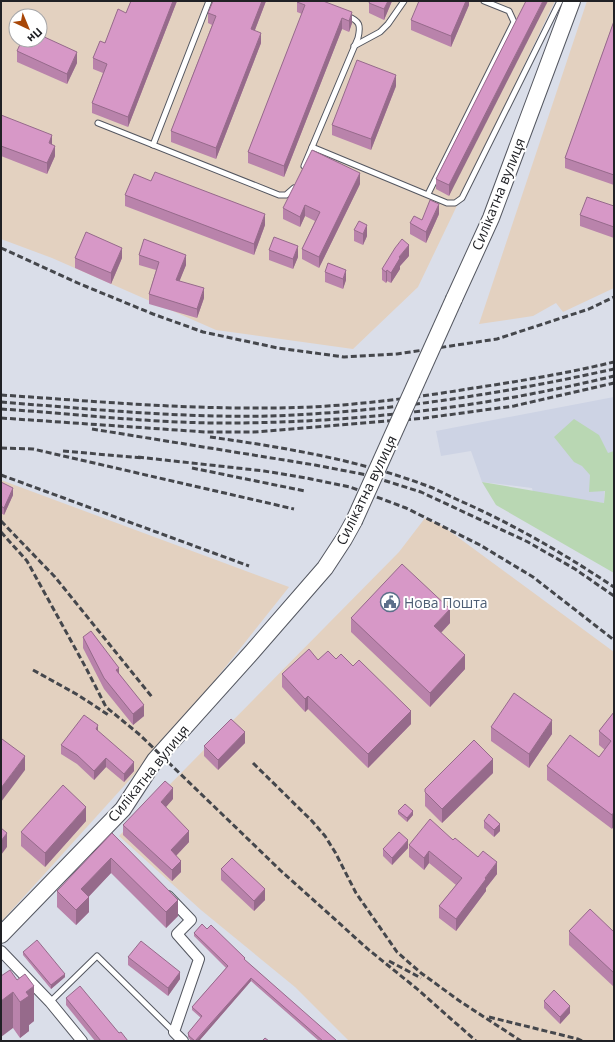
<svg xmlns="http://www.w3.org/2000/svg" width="615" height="1042" viewBox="0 0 615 1042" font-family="'Open Sans',sans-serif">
<rect width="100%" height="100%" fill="#dadee9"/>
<g fill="#e3d1c0" fill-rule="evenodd">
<path d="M1,1H555L418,287L353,349L216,330L52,258L1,239ZM16,16H40V40H16Z"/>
<polygon points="587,1 614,1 614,288 563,312 556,303 533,316 479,324"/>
<polygon points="1,480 289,587 181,723 1,922"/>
<polygon points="425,518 444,527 614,652 614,1041 349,1041 295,987 201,910 119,836 399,552"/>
</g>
<polygon fill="#cdd3e4" points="614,397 614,459 606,462 604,503 533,493 532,488 482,482 471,451 441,456 436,431"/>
<polygon fill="#b9d7b3" points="574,419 599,435 608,453 614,451 614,573 496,505 482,482 604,503 605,491 589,492 590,475 582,466 574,462 554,437"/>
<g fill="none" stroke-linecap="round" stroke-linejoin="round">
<g stroke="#545760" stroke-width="7">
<g id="service">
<polyline points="354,46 380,32 388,24 404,1"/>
<polyline points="98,123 279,195 286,195 294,188"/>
<polyline points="153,145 209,1"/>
<polyline points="312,147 447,203 455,203 462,198 560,1"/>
<path d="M304,166L358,38C361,25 360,21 347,16"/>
<polyline points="428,194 514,22 509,11 484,1"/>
<polyline points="50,1002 97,956 174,1032"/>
</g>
</g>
<g stroke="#545760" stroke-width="12">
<g id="minor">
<polyline points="168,896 191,920 177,934 199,959 174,1032 183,1041"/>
<polyline points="1,951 50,1002 82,1041"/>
</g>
</g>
<g stroke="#545760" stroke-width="18">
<g id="primary">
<polyline points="454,299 491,218 572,1"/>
<polyline points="1,935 123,809 155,760 252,652 325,568 344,539 354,521"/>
</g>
</g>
<use href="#service" stroke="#fff" stroke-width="5"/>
<use href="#minor" stroke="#fff" stroke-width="10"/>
<use href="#primary" stroke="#fff" stroke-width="16"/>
<g stroke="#45474c" stroke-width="3" stroke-dasharray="6 3" stroke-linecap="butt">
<polyline points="1,248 80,284 153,314 203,332 278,348 344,357 397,354 497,339 589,309 614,297"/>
<path d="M1,395C91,401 180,409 270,408C338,408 407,399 474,388C521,381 568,373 614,362"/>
<path d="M1,402C90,409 181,418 270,416C386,412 501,394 614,369"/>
<path d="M1,409C79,414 158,424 236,423C363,422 491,406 614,376"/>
<polyline points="1,418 206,432 254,432 425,418 514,406 614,383"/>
<polyline points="92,429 315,465 367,475 421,492 528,542 575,569 614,596"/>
<path d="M210,437C281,447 354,459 422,484C434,488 445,494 456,499C511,523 563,553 614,587"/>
<polyline points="1,448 33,449 294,509"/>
<polyline points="63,451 143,458"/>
<polyline points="138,457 264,471 306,478 350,487 406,508 480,545 533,577 614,640"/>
<polyline points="192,468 305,491"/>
<polyline points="1,475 249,566"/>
<polyline points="1,521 55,577 152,697"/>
<polyline points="1,532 27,561 86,668 106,707 140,735 280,870 369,950 416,988 476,1041"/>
<polyline points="33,670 78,695 110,716"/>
<polyline points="253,763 312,821 325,836 335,852 356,893 397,952 421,973 461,1002 521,1041"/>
<polyline points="389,961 421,978"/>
<polyline points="489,1017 578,1039 582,1041"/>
</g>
<g stroke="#545760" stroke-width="18" stroke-linecap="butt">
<polyline id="primary-bridge" points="354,521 454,299"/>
</g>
<use href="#primary-bridge" stroke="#fff" stroke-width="16"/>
</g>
<g fill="#b983ab">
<polygon points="131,1 177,1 128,127 92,113 92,103 103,73 93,69 93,58 126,13"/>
<polygon points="266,1 255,30 261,43 216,159 171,142 171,131 212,25 208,23 208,13"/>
<polygon points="297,1 323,1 352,23 349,32 342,29 284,177 248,163 248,152 302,14 297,12"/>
<polygon points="392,1 384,20 369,13 369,3"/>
<polygon points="469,1 469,5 451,47 411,30 411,20"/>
<polygon points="526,1 449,196 436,189 436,179"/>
<polygon points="614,21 614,185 565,168 565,158"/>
<polygon points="17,51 77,63 67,84 17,62"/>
<polygon points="396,86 371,150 332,135 332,125"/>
<polygon points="1,115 55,156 47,174 1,156"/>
<polygon points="360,184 319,268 302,259 302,249 315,221 305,216 300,227 283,219 283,208"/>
<polygon points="125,195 265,225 254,255 125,206"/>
<polygon points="614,206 614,238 580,226 580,215"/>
<polygon points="439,214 426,243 410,234 410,223 422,220"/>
<polygon points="354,230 367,236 363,245 354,241"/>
<polygon points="269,250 298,257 293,269 269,260"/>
<polygon points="139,255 186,265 179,281 204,298 197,318 149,304 149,294 156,270 139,265"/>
<polygon points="409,256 400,266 400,269 391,283 387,281 386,283 382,280 382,269"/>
<polygon points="75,258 122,258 111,284 75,268"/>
<polygon points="325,272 346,280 343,289 325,282"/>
<polygon points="1,482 13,495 4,515 1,513"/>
<polygon points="351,618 450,623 441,633 465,669 430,707 351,632"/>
<polygon points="83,637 119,674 144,716 133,725 104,689 83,648"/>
<polygon points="336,659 353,666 411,724 368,768 308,709 305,712 282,687 282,674 318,660"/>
<polygon points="614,712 612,829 547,780 547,766 599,757 605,750 599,745 599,731"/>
<polygon points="491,727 552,734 529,768 491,741"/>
<polygon points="98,731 134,771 124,782 106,767 94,780 77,764 61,754 61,745"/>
<polygon points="245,743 218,770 204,756 204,746"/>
<polygon points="493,773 442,823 425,806 425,789"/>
<polygon points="173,799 165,807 189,842 176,856 181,872 172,881 123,835 123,825"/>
<polygon points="398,811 413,815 407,822 398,814"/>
<polygon points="86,821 45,867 21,846 21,832"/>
<polygon points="484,821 500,831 494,837 484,828"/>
<polygon points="112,833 178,916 166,928 111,873 89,896 89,912 76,925 57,907 57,891"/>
<polygon points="453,840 497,874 486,888 486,891 456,931 439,918 439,906 456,885 429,863 424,870 409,857 409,845"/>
<polygon points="408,848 392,865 383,856 383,849"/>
<polygon points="221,869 265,900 254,911 221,880"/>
<polygon points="207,929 245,960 336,1041 319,1041 251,981 199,1041 191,1041 188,1037 188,1033 201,1018 192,1010 192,1007 226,968 194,936 194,933"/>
<polygon points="569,931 614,932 614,987 569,945"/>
<polygon points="23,952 65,977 51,989 23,955"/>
<polygon points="128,957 180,979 168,996 128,965"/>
<polygon points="1,975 34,1021 29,1025 29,1031 20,1038 13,1028"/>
<polygon points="66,998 119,1033 128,1041 95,1041 66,1005"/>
<polygon points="544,1001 570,1013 560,1024 544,1008"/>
</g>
<g fill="#966a8b">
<polygon points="173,1 177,1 128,127 128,117"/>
<polygon points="262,1 266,1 251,40 251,29"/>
<polygon points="388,1 392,1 384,20 384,9"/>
<polygon points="466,1 469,1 469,5 451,47 451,36"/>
<polygon points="543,1 548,1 449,196 449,185"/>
<polygon points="352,12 352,23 349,32 349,21"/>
<polygon points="342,18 342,29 284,177 284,166"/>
<polygon points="261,33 261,43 216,159 216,148"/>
<polygon points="77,52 77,63 67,84 67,74"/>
<polygon points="396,75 396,86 371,150 371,139"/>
<polygon points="52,135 52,145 49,143"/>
<polygon points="55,146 55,156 47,174 47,163"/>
<polygon points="360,173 360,184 319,268 319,257"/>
<polygon points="439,204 439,214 426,243 426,232"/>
<polygon points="305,205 305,216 300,227 300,217"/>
<polygon points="265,214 265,225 254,255 254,244"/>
<polygon points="367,225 367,236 363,245 363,234"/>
<polygon points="409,245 409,256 400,266 400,269 391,283 391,273 399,257"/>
<polygon points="298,246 298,257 293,269 293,259"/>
<polygon points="122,248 122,258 111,284 111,273"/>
<polygon points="186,255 186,265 176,290 176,280"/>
<polygon points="346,270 346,280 343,289 343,279"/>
<polygon points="387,270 387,281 386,283 386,272"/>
<polygon points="204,288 204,298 197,318 197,309"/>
<polygon points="13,488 13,495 4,515 4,508"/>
<polygon points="450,609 450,623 434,640 434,626"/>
<polygon points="465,655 465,669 430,707 430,693"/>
<polygon points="119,668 119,679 116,670"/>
<polygon points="308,696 308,709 305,712 305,699"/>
<polygon points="144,705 144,716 133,725 133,714"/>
<polygon points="411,711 411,724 368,768 368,754"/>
<polygon points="552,720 552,734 529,768 529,754"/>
<polygon points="98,725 98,734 96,729"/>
<polygon points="245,732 245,743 218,770 218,760"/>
<polygon points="25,756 25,770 1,802 1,788"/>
<polygon points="106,758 106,767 94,780 94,771"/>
<polygon points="493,759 493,773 442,823 442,809"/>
<polygon points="134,762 134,771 124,782 124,774"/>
<polygon points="173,788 173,799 161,813 161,802"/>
<polygon points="86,807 86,821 45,867 45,853"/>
<polygon points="413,811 413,815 407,822 407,818"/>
<polygon points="614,812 614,826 612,829 612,815"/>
<polygon points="500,824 500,831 494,837 494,830"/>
<polygon points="189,831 189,842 171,861 171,850"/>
<polygon points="7,833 7,847 1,855 1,841"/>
<polygon points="408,840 408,848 392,865 392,858"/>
<polygon points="429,851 429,863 424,870 424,858"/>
<polygon points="111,858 111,873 81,905 81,889"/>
<polygon points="181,861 181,872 172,881 172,870"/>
<polygon points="497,862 497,874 486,888 486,891 456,931 456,919"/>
<polygon points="265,889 265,900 254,911 254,901"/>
<polygon points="89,897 89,912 76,925 76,910"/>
<polygon points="178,900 178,916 166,928 166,912"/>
<polygon points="180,972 180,979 168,996 168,988"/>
<polygon points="65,974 65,977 51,989 51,985"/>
<polygon points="251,978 251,981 199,1041 196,1041"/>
<polygon points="34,986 34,1021 29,1025 29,1031 20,1038 20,1002 26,992"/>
<polygon points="13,992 13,1028 1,1037 1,1001"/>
<polygon points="570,1006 570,1013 560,1024 560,1017"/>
</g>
<g fill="#d798c7" stroke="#966a8b">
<polygon points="131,1 173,1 128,117 92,103 107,64 93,58 100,41 105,43 118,9 126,13"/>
<polygon points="213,1 262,1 251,29 261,33 216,148 171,131 216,16 208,13"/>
<polygon points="297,1 323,1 352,12 349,21 342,18 284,166 248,152 305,5 297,2"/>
<polygon points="370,1 388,1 384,9 369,3"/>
<polygon points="419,1 466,1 451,36 411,20"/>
<polygon points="526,1 543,1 449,185 436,179"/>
<polygon points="614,21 614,175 565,158"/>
<polygon points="40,35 77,52 67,74 17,51 22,40 40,40"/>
<polygon points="357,60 396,75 371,139 332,125"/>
<polygon points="1,115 52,135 49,143 55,146 47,163 1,146"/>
<polygon points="312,150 360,173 319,257 302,249 320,212 305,205 300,217 283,208"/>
<polygon points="155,172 265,214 254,244 125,195 134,174 151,181"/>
<polygon points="587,197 614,206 614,227 580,215"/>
<polygon points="430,200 439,204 426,232 410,223 414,216 422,220"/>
<polygon points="359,221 367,225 363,234 354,230"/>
<polygon points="86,232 122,248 111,273 75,258"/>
<polygon points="274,237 298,246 293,259 269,250"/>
<polygon points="144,239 186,255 176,280 204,288 197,309 149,294 159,262 139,255"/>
<polygon points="402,239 409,245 399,257 400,258 391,273 387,270 386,272 382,269 395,248"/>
<polygon points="328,263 346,270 343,279 325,272"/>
<polygon points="1,482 13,488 4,508 1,506"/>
<polygon points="402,564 450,609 434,626 465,655 430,693 351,618"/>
<polygon points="91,631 119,668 116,670 144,705 133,714 104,678 83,637"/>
<polygon points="309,649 318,660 328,651 336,659 341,654 353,666 359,660 411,711 368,754 308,696 305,699 282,674"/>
<polygon points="514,693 552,720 529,754 491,727"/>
<polygon points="614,712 614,812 612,815 547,766 570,735 599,757 611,741 599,731"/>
<polygon points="84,715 98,725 96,729 134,762 124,774 106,758 94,771 77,755 61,745"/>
<polygon points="231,719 245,732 218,760 204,746"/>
<polygon points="2,739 25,756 1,788 1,740"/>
<polygon points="474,740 493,759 442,809 425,792 425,789"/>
<polygon points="165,781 173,788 161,802 189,831 171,850 181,861 172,870 123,825"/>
<polygon points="63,785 86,807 45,853 21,832"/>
<polygon points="405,804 413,811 407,818 398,811"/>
<polygon points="489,814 500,824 494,830 484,821"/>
<polygon points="430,819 453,840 455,838 478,857 483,851 497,862 485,878 486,879 456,919 439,906 462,878 429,851 424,858 409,845"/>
<polygon points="1,828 7,833 1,841"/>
<polygon points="399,832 408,840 392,858 383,849"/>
<polygon points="112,833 178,900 166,912 111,858 81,889 89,897 76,910 57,891"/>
<polygon points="232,858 265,889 254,901 221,869"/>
<polygon points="590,909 614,932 614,973 569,931"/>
<polygon points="202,924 207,929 211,925 245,958 244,959 336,1040 335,1041 323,1041 251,978 195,1041 189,1036 188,1033 202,1016 192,1007 228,966 194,933"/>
<polygon points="37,940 65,974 51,985 23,952"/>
<polygon points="141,941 180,972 168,988 128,957"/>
<polygon points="10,970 17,980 25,974 34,986 26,992 29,996 20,1002 13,992 1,1001 1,975 1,976"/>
<polygon points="80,986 119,1033 121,1032 128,1041 101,1041 66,998"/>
<polygon points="554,990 570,1006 560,1017 544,1001"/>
<polygon points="265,1038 269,1041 262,1041"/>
</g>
<defs>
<g id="civic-ring" transform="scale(1)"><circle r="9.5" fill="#fff" stroke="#5c6f8a" stroke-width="1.5"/><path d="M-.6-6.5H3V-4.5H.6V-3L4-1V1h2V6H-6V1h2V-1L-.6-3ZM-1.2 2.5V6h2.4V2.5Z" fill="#5c6f8a"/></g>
</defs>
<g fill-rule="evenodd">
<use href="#civic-ring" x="390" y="602"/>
</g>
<g text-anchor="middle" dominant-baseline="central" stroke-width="4" stroke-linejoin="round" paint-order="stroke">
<g font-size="14" fill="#202125" stroke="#fff">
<text transform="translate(498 194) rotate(-68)">Силікатна вулиця</text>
<text transform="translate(366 490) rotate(-64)">Силікатна вулиця</text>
<text transform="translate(148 773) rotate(-51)">Силікатна вулиця</text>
</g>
<g font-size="14" fill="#4e5e75" stroke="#fff" text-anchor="start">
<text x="404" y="602">Нова Пошта</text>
</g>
</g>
<rect width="615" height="1042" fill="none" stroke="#202125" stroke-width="4"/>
<g transform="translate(28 28) rotate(136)"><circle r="19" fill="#ffffff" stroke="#a6a6a8"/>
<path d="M0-3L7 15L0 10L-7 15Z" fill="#a84606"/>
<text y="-6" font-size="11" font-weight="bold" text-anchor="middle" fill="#202125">Пн</text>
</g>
</svg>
